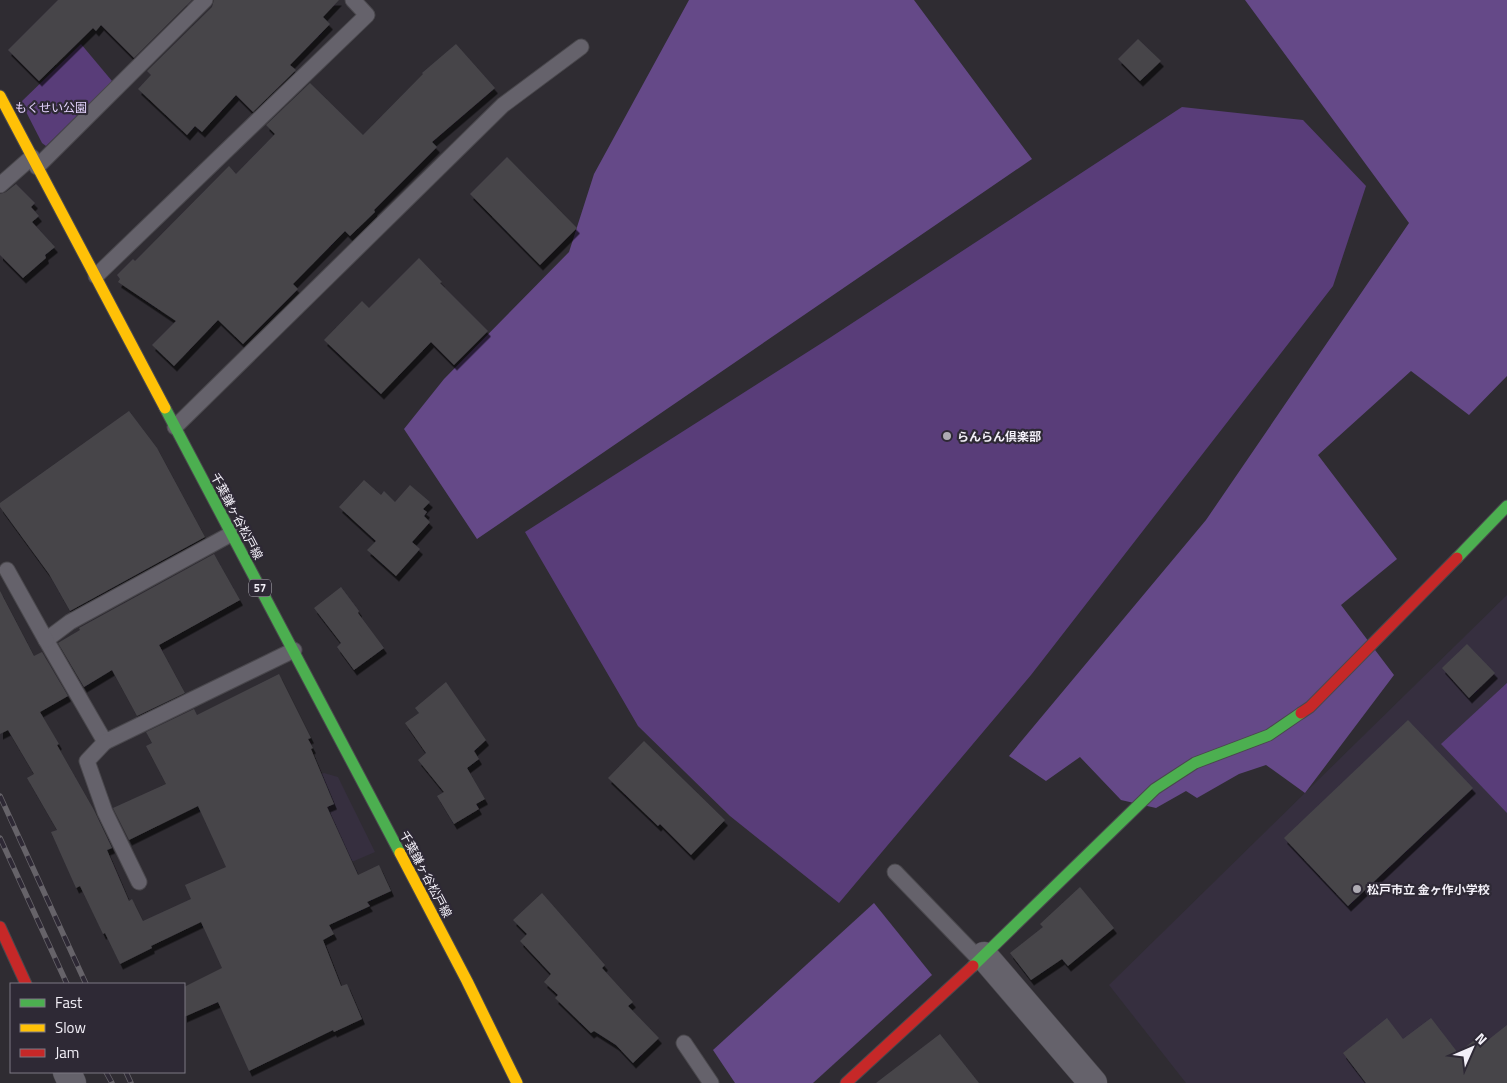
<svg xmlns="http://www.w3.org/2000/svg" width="1507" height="1083" viewBox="0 0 1507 1083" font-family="'Titillium Web','Noto Sans JP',sans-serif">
<defs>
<filter id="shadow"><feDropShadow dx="3" dy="5.5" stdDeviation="0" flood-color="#0009"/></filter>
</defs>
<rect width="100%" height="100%" fill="#2f2c32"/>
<g fill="#362f3f">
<polygon points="1507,595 1507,1083 1186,1083 1109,985"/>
<polygon points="324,773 338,777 375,852 250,906 252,805"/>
</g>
<g fill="#593d79">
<polygon points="81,44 112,81 46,146 42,143 21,102"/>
<polygon points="1182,107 1303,120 1366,186 1333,286 1031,675 839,903 730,816 638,726 525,532 828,339"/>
<polygon points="1507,683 1507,813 1441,744"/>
</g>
<g fill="#654988">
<polygon points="689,0 914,0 1032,159 477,539 404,429 444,379 569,252 594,174"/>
<polygon points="1245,0 1507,0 1507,376 1469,415 1411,371 1318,455 1397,559 1341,605 1394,675 1305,793 1266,765 1239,774 1197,798 1186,791 1156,808 1121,800 1080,757 1046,781 1009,756 1206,520 1409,223"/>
<polygon points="874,903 932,975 813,1083 735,1083 713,1050"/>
</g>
<g fill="#47454a" filter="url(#shadow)">
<polygon points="58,0 192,0 134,58 101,25 96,31 93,28 39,81 8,50"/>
<polygon points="214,0 339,0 323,17 330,24 290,65 296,70 253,112 236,95 202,132 195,126 187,135 138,89 151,75 147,71 212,7"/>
<polygon points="1138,39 1161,61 1140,81 1118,59"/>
<polygon points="456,44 495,88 432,142 437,147 374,210 375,212 350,236 345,231 293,284 298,289 243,344 218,320 174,366 152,345 176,321 118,282 120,279 117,275 133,259 135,261 143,253 229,166 236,174 275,134 266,125 310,83 363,135 423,74 422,73"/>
<polygon points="507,157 577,228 540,265 470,194"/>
<polygon points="16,184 35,203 31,207 39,216 32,222 55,247 45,255 46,258 23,278 0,255 0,194 6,192"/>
<polygon points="419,258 442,282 440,283 488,331 454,365 431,342 381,394 324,340 362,301 369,308"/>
<polygon points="129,411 157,448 205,537 70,611 49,574 0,507 0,503"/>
<polygon points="364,480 381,495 384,491 395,502 410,485 430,502 423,509 427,512 424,516 430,522 412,542 420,549 396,576 367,550 376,541 339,507"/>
<polygon points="214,554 240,600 159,645 185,693 137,716 112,670 84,687 58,643 80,630 79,628"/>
<polygon points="341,587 359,611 358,613 384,648 354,670 337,647 341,643 314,608"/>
<polygon points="0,591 34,656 42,652 68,696 40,712 59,744 57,745 94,810 112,848 107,850 129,901 132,899 143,921 191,899 185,885 226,867 198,806 129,840 113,808 166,784 146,746 152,743 146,732 194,709 197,715 279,674 311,738 308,739 313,748 311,749 334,804 327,807 358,875 379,865 391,891 367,902 370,906 329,925 334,934 323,940 341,986 347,984 362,1019 334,1032 333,1030 249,1071 218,1002 184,1017 184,987 222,968 201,922 151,946 152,948 120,964 105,933 103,934 80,886 76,888 51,832 57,830 27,778 34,774 8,730 0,734"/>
<polygon points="1467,644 1495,673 1469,698 1442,668"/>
<polygon points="446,682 486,740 474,751 479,759 467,768 485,799 476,804 479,809 454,824 437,796 444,792 418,760 426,753 405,723 419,713 415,708"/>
<polygon points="1408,720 1473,788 1348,906 1284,838"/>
<polygon points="644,741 725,820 691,855 660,824 658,826 608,778"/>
<polygon points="1080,887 1114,928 1068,966 1062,959 1031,980 1010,953 1043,927 1040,924"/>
<polygon points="542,893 605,965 602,968 633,1002 628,1006 659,1038 633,1063 616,1045 594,1031 591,1033 555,998 558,995 544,982 551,974 520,941 527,934 513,920"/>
<polygon points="1387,1018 1403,1039 1431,1018 1458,1053 1482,1034 1488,1040 1507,1025 1507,1083 1366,1083 1343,1053"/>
<polygon points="940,1034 979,1083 876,1083"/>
</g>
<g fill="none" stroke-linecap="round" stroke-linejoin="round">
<g stroke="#4a484d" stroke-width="17">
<g id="lane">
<polyline points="37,167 205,0"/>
<polyline points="0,185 32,157"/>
<polyline points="96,276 367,15 353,0"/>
<polyline points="175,427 503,105 581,47"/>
<polyline points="231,534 70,622 46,640 105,742 294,650"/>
<polyline points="7,570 46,640"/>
<polyline points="105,742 87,761 105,812 139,882"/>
<polyline points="895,872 980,960"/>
<polyline points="684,1043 711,1083"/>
</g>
</g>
<g stroke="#4a484d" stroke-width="29">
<g id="street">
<polyline points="984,956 1093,1083"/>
<polyline points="67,1072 72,1083"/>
</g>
</g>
<g stroke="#4a484d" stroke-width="13">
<g id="fast">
<polyline points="165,408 400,853"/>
<polyline points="1457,558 1507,506"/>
<polyline points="973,966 1155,789 1195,763 1269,735 1301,713"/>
</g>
</g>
<g stroke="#4a484d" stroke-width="13">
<g id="slow">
<polyline points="0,96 165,408"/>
<polyline points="400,853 467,981 517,1083"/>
</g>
</g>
<g stroke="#4a484d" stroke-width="13">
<g id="jam">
<polyline points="1301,713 1310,707 1457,558"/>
<polyline points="0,927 26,984"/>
<polyline points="846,1083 973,966"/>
</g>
</g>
<use href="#lane" stroke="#65626b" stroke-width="15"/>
<use href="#street" stroke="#65626b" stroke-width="28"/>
<use href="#fast" stroke="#4caf50" stroke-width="11"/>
<use href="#slow" stroke="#ffc107" stroke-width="11"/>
<use href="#jam" stroke="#c62828" stroke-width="11"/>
<g stroke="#666369" stroke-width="5.5">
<g id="rail">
<polyline points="0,796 86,984"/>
<polyline points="0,838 67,984"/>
<polyline points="106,1072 112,1083"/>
<polyline points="126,1072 131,1083"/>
</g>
</g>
<use href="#rail" stroke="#2e2935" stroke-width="4" stroke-dasharray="11" stroke-linecap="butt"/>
</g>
<g fill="#aeabb3" stroke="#2e2935" stroke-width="2">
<circle cx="947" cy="436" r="5"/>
<circle cx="1357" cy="889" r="5"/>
</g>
<g text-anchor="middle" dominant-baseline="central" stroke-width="4.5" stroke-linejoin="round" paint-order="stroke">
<rect fill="#2e2935" stroke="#b8b4be" stroke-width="1" x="249" y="579.5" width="22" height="17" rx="4"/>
<g font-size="11" font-weight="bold" fill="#f3f0f8">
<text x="260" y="588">57</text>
</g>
<g font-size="12" fill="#e5d4fe" stroke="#2e2935">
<text x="51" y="107">もくせい公園</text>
</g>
<g font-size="12" font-weight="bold" fill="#f3f0f8" stroke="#2e2935" text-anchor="start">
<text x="957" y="436">らんらん倶楽部</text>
<text x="1367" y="889">松戸市立 金ヶ作小学校</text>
</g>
<g font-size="12" fill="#f3f0f8" stroke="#2e2935">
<text transform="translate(237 516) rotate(62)">千葉鎌ヶ谷松戸線</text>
<text transform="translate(426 874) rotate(62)">千葉鎌ヶ谷松戸線</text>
</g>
</g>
<rect x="10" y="983" width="175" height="90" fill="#2e2935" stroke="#7d7983"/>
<rect x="20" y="999" width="25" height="8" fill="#4caf50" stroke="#7d7983"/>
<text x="55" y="1008" font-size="15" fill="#f3f0f8">Fast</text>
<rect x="20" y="1024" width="25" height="8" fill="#ffc107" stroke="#7d7983"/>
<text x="55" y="1033" font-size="15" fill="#f3f0f8">Slow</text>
<rect x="20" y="1049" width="25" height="8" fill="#c62828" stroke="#7d7983"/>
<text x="55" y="1058" font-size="15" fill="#f3f0f8">Jam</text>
<g transform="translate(1472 1048) rotate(45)" stroke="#2e2935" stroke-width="4" paint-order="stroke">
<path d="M0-4L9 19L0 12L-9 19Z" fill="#f3f0f8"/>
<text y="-8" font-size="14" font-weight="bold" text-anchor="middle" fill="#f3f0f8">N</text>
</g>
</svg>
